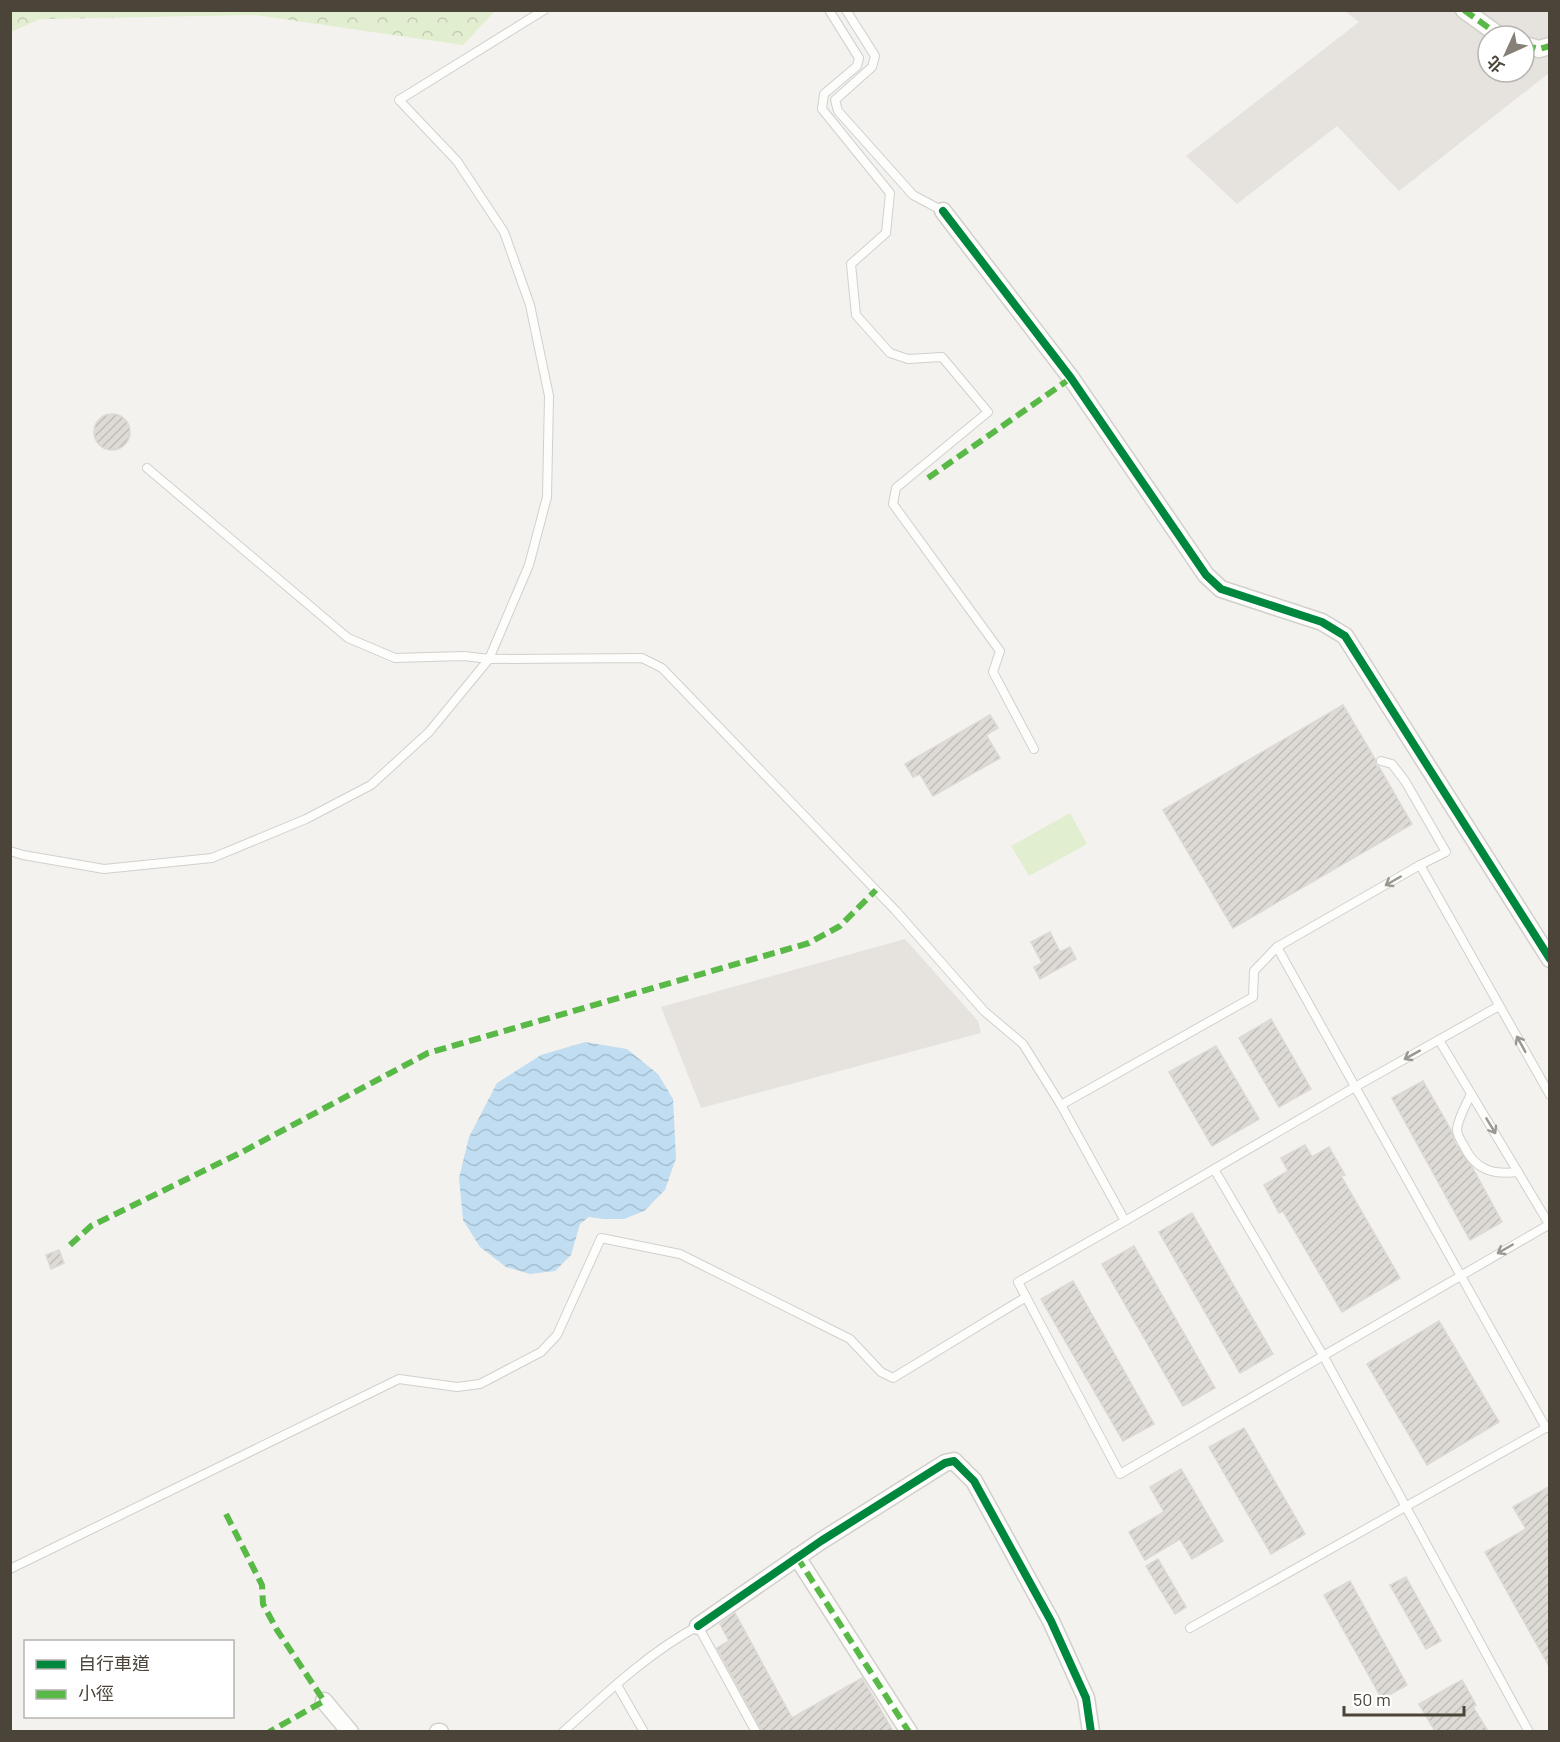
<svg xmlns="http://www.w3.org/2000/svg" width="1560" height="1742" viewBox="0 0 1560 1742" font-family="Barlow,'Noto Sans TC',sans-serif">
<defs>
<pattern id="forest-crowns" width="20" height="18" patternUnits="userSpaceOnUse" patternTransform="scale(1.5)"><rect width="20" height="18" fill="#e1eecf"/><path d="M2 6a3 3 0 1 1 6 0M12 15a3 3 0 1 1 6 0" fill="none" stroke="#c3cdb2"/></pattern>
<pattern id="water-waves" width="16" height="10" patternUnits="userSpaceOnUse" patternTransform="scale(1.5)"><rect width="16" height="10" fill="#c0ddf1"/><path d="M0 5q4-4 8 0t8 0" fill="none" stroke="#a6bfcf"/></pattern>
<pattern id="building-hatch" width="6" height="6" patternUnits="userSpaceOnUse" patternTransform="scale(1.5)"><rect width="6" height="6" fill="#dedbd6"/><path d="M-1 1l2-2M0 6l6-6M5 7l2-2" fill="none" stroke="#c0bdb8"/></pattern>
</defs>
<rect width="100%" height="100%" fill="#f4f2ee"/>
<path fill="#e6e2de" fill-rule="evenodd" d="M1345,11H1549V73L1399,191L1337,126L1237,204L1186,156L1359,22ZM1488,36H1524V72H1488Z"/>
<polygon fill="url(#forest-crowns)" points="10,11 11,10 495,11 463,45 255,15 40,19 11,32"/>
<polygon fill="#e1eecf" points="1070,813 1087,844 1029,876 1011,846"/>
<polygon fill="#e6e3df" points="905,939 978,1021 981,1033 701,1108 661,1007"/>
<polygon fill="url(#water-waves)" points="585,1042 627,1049 658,1074 673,1099 676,1158 665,1190 644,1211 624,1219 603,1219 589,1217 580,1224 571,1255 555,1271 530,1274 506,1267 480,1247 463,1220 459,1178 469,1137 497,1083 541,1055"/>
<g fill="url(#building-hatch)" stroke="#dcd9d4" stroke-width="1.5">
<circle cx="112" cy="432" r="18"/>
<polygon points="1343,705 1375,759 1376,765 1379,767 1412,824 1233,928 1163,810"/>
<polygon points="990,715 998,728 986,735 1000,758 933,796 920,774 913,777 905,764"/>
<polygon points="1050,932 1060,952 1070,947 1076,959 1040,979 1034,967 1042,963 1031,942"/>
<polygon points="1271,1019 1311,1089 1279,1107 1239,1038"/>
<polygon points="1216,1046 1259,1119 1212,1146 1169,1072"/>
<polygon points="1423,1081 1451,1130 1455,1143 1472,1167 1502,1222 1470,1240 1392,1098"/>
<polygon points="1305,1145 1312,1157 1329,1147 1345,1175 1341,1176 1400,1278 1342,1312 1283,1211 1279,1213 1264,1185 1288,1171 1281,1158"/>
<polygon points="1192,1213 1273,1354 1240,1373 1159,1232"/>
<polygon points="1134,1246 1215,1388 1183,1406 1102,1264"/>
<polygon points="59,1250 64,1263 51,1269 46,1255"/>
<polygon points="1073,1281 1154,1424 1123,1441 1041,1299"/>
<polygon points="1439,1321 1499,1422 1427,1465 1367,1364"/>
<polygon points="1244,1428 1305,1534 1271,1554 1209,1447"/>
<polygon points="1181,1469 1223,1541 1192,1559 1180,1539 1145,1560 1129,1532 1164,1512 1150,1487"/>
<polygon points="1550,1486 1550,1668 1485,1552 1526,1529 1513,1507"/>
<polygon points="1158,1559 1186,1607 1175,1614 1146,1566"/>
<polygon points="1406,1577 1441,1641 1426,1649 1390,1585"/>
<polygon points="1350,1581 1407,1685 1382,1699 1324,1595"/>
<polygon points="735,1613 792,1718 862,1678 893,1731 762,1731 717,1648 729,1641 720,1624"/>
<polygon points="1462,1680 1476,1705 1473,1707 1488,1731 1435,1731 1419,1704"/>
</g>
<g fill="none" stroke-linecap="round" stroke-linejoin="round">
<g stroke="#d2d0cb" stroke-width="10">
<g id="service">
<polyline points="829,10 859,58 857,66 824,94 822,109 890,193 886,233 851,264 856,315 890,353 908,359 942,357 988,412 896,488 893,504 1000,651 993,672 1034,749"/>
<polyline points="846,10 875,56 872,67 835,100 838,111 913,195 943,211"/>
<polyline points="147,468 348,638 395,658 464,656 489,659 642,658 662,668 896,911 984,1011 1023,1044 1061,1105"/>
<polyline points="1381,761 1392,764 1405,781 1446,852 1420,865"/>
<polyline points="10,851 23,855 104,869 212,858 306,819 371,785 429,732 489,659 529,565 547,497 549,396 530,305 504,232 457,161 399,100 544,10"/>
<polyline points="1277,947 1546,1428"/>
<polyline points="1499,1006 1355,1087 1125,1221 1061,1105 1253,997 1254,971 1277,947 1420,865 1550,1095"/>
<polyline points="1439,1040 1549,1224"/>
<path d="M1471,1094C1466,1105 1459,1116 1457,1129C1457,1135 1461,1141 1464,1146C1475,1170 1493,1175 1518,1172"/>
<polyline points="1214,1169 1324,1357 1529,1732"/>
<polyline points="1125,1221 1018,1282 1120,1474 1550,1224"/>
<polyline points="10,1569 399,1379 457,1387 480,1384 541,1352 557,1335 601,1238 680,1254 850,1339 881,1372 893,1378 1026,1297"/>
<polyline points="1190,1628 1549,1426"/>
<polyline points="617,1685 644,1732"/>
<path d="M563,1732C605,1694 648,1653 698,1626L756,1732"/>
</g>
</g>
<g stroke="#d2d0cb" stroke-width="19">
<g id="minor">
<polyline points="1464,10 1500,36"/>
<polyline points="1524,45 1539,49 1550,46"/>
<polyline points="943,211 1071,378 1206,575 1221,589 1322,622 1345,636 1550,959"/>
<polyline points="797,1557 909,1732"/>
<polyline points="698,1626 821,1541 945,1463 954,1461 974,1481 1051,1621 1086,1698 1091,1732"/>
<polyline points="324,1701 350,1732"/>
<polyline points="438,1732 440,1732"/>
</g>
</g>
<use href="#service" stroke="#fdfdfc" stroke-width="8"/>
<use href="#minor" stroke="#fdfdfc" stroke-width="16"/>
<g stroke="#58b947" stroke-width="6" stroke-dasharray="12 6" stroke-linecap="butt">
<polyline points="1464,10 1500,36"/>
<polyline points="1524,45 1539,49 1550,46"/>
<polyline points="928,478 1071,378"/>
<polyline points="70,1245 91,1226 242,1152 428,1053 809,943 840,926 876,890"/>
<polyline points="226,1514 262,1585 263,1604 277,1630 324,1701 269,1732"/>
<polyline points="797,1557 909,1732"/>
</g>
<g stroke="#fff" stroke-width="11">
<g id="cycleway">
<polyline points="943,211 1071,378 1206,575 1221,589 1322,622 1345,636 1550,959"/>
<polyline points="698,1626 821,1541 945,1463 954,1461 974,1481 1051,1621 1086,1698 1091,1732"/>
</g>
</g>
<use href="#cycleway" stroke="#00873e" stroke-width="8"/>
</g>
<defs><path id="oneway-shaft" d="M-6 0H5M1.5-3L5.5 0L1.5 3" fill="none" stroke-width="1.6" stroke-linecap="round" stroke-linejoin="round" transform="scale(1.5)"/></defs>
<g stroke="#9b9791">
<use href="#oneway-shaft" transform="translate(1393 881) rotate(150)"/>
<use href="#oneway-shaft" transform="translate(1521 1044) rotate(-119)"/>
<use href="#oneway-shaft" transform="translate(1412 1055) rotate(151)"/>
<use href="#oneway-shaft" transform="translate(1491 1126) rotate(59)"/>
<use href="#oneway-shaft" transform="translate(1505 1249) rotate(150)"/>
</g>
<rect width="1560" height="1742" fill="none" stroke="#4b4439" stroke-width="24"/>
<rect x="24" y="1640" width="210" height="78" fill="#ffffff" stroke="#b7b4b0" stroke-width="1.5"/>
<rect x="36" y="1660" width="30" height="9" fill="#00873e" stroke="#b7b4b0" stroke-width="1.5"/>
<text x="78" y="1670" font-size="18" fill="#4b4439">自行車道</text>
<rect x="36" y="1690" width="30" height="9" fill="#58b947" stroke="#b7b4b0" stroke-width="1.5"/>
<text x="78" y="1700" font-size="18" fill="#4b4439">小徑</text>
<g transform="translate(1506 54) rotate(225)"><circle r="28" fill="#ffffff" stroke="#b7b4b0" stroke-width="1.5"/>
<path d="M0-4.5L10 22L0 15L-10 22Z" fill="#868178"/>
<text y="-9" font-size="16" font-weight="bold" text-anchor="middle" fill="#4b4439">北</text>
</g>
<path d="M1344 1706v9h120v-9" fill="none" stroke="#4b4439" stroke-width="3"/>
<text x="1353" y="1706" font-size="18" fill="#4b4439" stroke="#ffffff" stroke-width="4.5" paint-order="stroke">50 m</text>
</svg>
